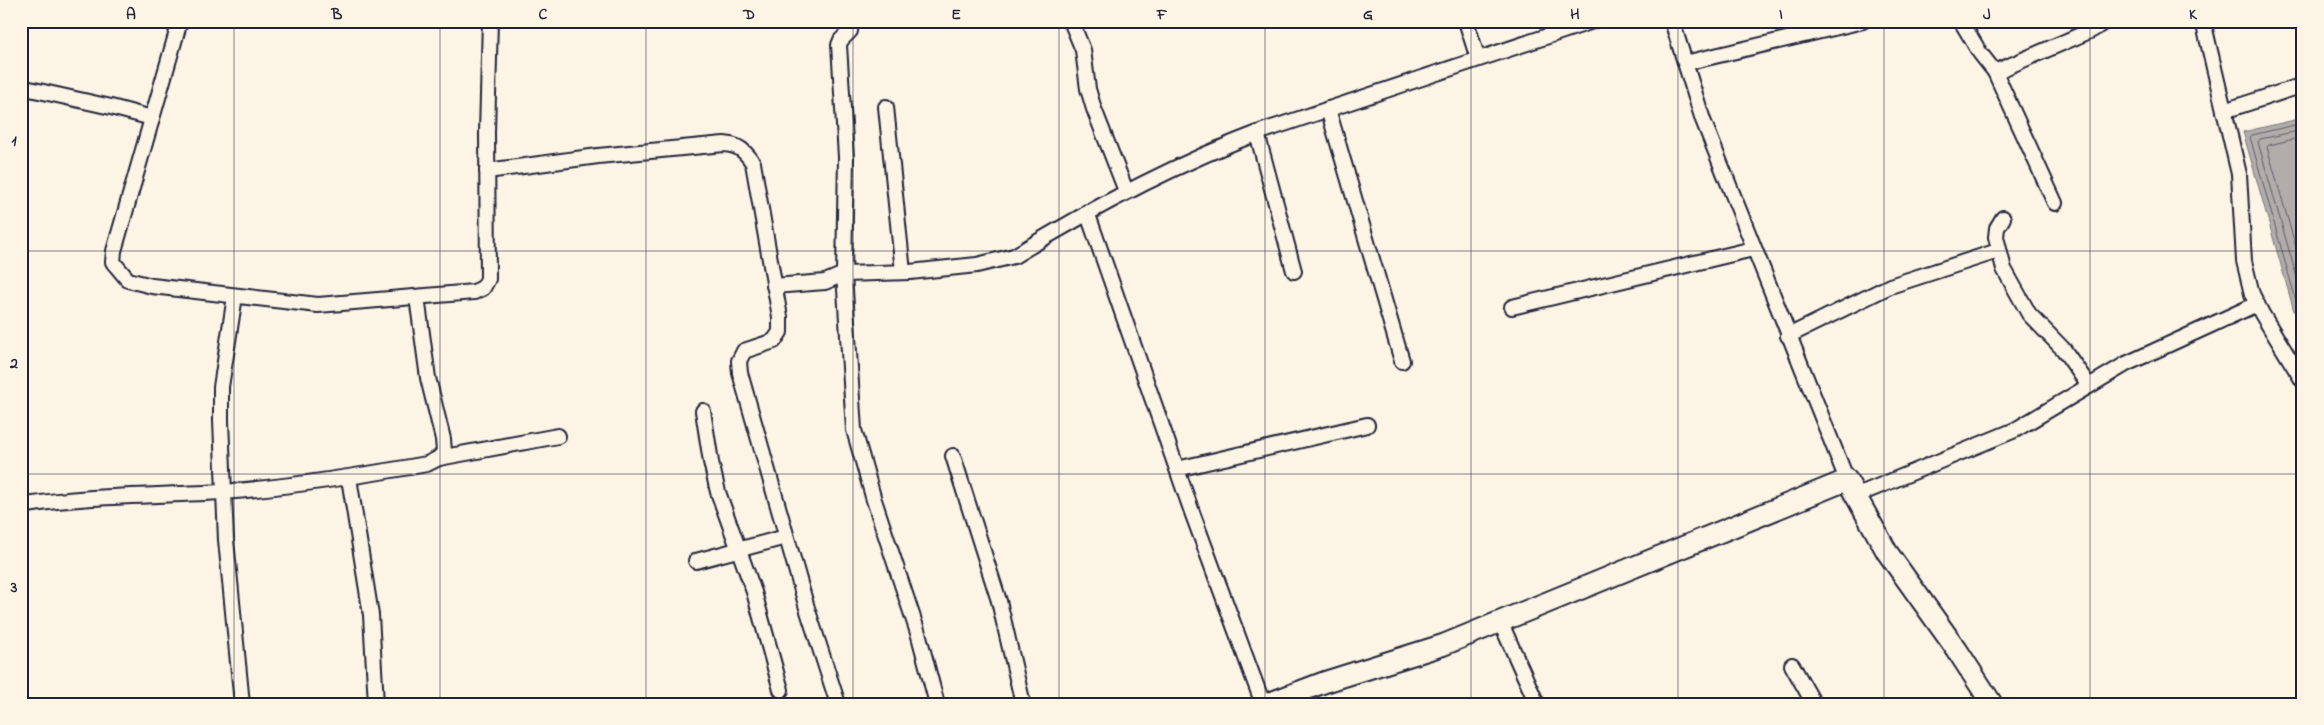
<svg xmlns="http://www.w3.org/2000/svg" width="2324" height="725" viewBox="0 0 2324 725" font-family="'Indie Flower',sans-serif">
<rect width="100%" height="100%" fill="#fcf5e5"/>
<filter id="ink" filterUnits="userSpaceOnUse"><feTurbulence type="fractalNoise" baseFrequency=".02" numOctaves="2"/><feDisplacementMap in="SourceGraphic" scale="10" xChannelSelector="R" yChannelSelector="G"/><feConvolveMatrix kernelMatrix="1 2 1 2 8 2 1 2 1" color-interpolation-filters="sRGB"/></filter>
<g filter="url(#ink)">
<polygon fill="#b2adab" stroke="#78757e" points="2303,118 2303,310 2294,311 2243,132"/>
<g fill="none" stroke-linecap="round" stroke-linejoin="round">
<g stroke="#5c5a68" stroke-width="1">
<polyline points="2303,123 2252,135 2250,137 2297,304 2303,305"/>
<polyline points="2303,130 2260,139 2258,142 2303,299"/>
<polyline points="2303,137 2269,145 2267,147 2303,272"/>
</g>
<g stroke="#22223b" stroke-width="18">
<g id="street">
<polyline points="180,21 114,251 113,262 128,280 152,286 318,305 474,292 483,288 488,279 487,132 490,21"/>
<polyline points="851,21 850,31 841,40 839,45 846,157 844,274 854,430 874,500 919,636 937,704"/>
<polyline points="1071,21 1083,50 1088,89 1094,109 1126,191"/>
<polyline points="1466,21 1478,59"/>
<polyline points="1672,21 1703,120 1847,480"/>
<polyline points="1961,21 1980,53 1995,72 2055,203"/>
<polyline points="2203,21 2239,174 2244,261 2252,294 2262,314 2303,381"/>
<polyline points="1685,63 1863,21"/>
<polyline points="1995,72 2092,30 2106,21"/>
<polyline points="21,87 111,107 152,118"/>
<polyline points="886,107 903,272"/>
<polyline points="1328,109 1402,361"/>
<polyline points="2224,111 2303,85"/>
<polyline points="1257,133 1294,271"/>
<path d="M487,171L598,156L724,144C739,145 745,151 753,163L780,317V332L774,341L744,351L739,361L740,373L807,608L838,704"/>
<polyline points="1087,212 1193,515 1263,704"/>
<polyline points="2003,218 1997,228 1996,237 2004,269 2029,314 2064,350 2089,386"/>
<path d="M774,286L825,282L844,274L910,272L977,265L1014,256C1094,207 1175,164 1263,131L1593,21"/>
<polyline points="235,296 221,387 221,421 226,540 242,704"/>
<polyline points="1512,307 1753,249"/>
<polyline points="1788,336 1890,286 1998,251"/>
<polyline points="703,411 711,462 718,492 754,592 781,690"/>
<polyline points="953,456 999,601 1023,704"/>
<polyline points="439,458 558,436"/>
<polyline points="1177,469 1367,425"/>
<polyline points="349,478 371,615 376,704"/>
<polyline points="1855,496 2015,430 2126,364 2257,304"/>
<path d="M21,506C88,495 156,496 223,492C291,487 359,476 427,464L439,458L444,452L443,439L428,378L417,297"/>
<polyline points="696,561 786,537"/>
<polyline points="1500,621 1537,704"/>
<polyline points="1792,665 1814,704"/>
</g>
</g>
<g stroke="#22223b" stroke-width="24">
<polyline id="secondary" points="1267,704 1325,682 1443,645 1847,480 1887,552 1957,650 1992,704"/>
</g>
<use href="#street" stroke="#fcf5e5" stroke-width="14"/>
<use href="#secondary" stroke="#fcf5e5" stroke-width="20"/>
</g>
</g>
<path fill="none" stroke="#22223b" stroke-width="1" stroke-opacity="0.55" d="M234,21V704M440,21V704M646,21V704M853,21V704M1059,21V704M1265,21V704M1471,21V704M1678,21V704M1884,21V704M2090,21V704M21,251H2303M21,474H2303"/>
<rect width="2324" height="725" fill="none" stroke="#fcf5e5" stroke-width="55"/>
<rect x="28" y="28" width="2268" height="670" fill="none" stroke="#22223b" stroke-width="2"/>
<g font-size="16" text-anchor="middle" font-weight="bold" fill="#22223b">
<text x="131" y="19">A</text>
<text x="337" y="19">B</text>
<text x="543" y="19">C</text>
<text x="749" y="19">D</text>
<text x="956" y="19">E</text>
<text x="1162" y="19">F</text>
<text x="1368" y="19">G</text>
<text x="1575" y="19">H</text>
<text x="1781" y="19">I</text>
<text x="1987" y="19">J</text>
<text x="2193" y="19">K</text>
<text x="14" y="145">1</text>
<text x="14" y="368">2</text>
<text x="14" y="592">3</text>
</g>
</svg>
